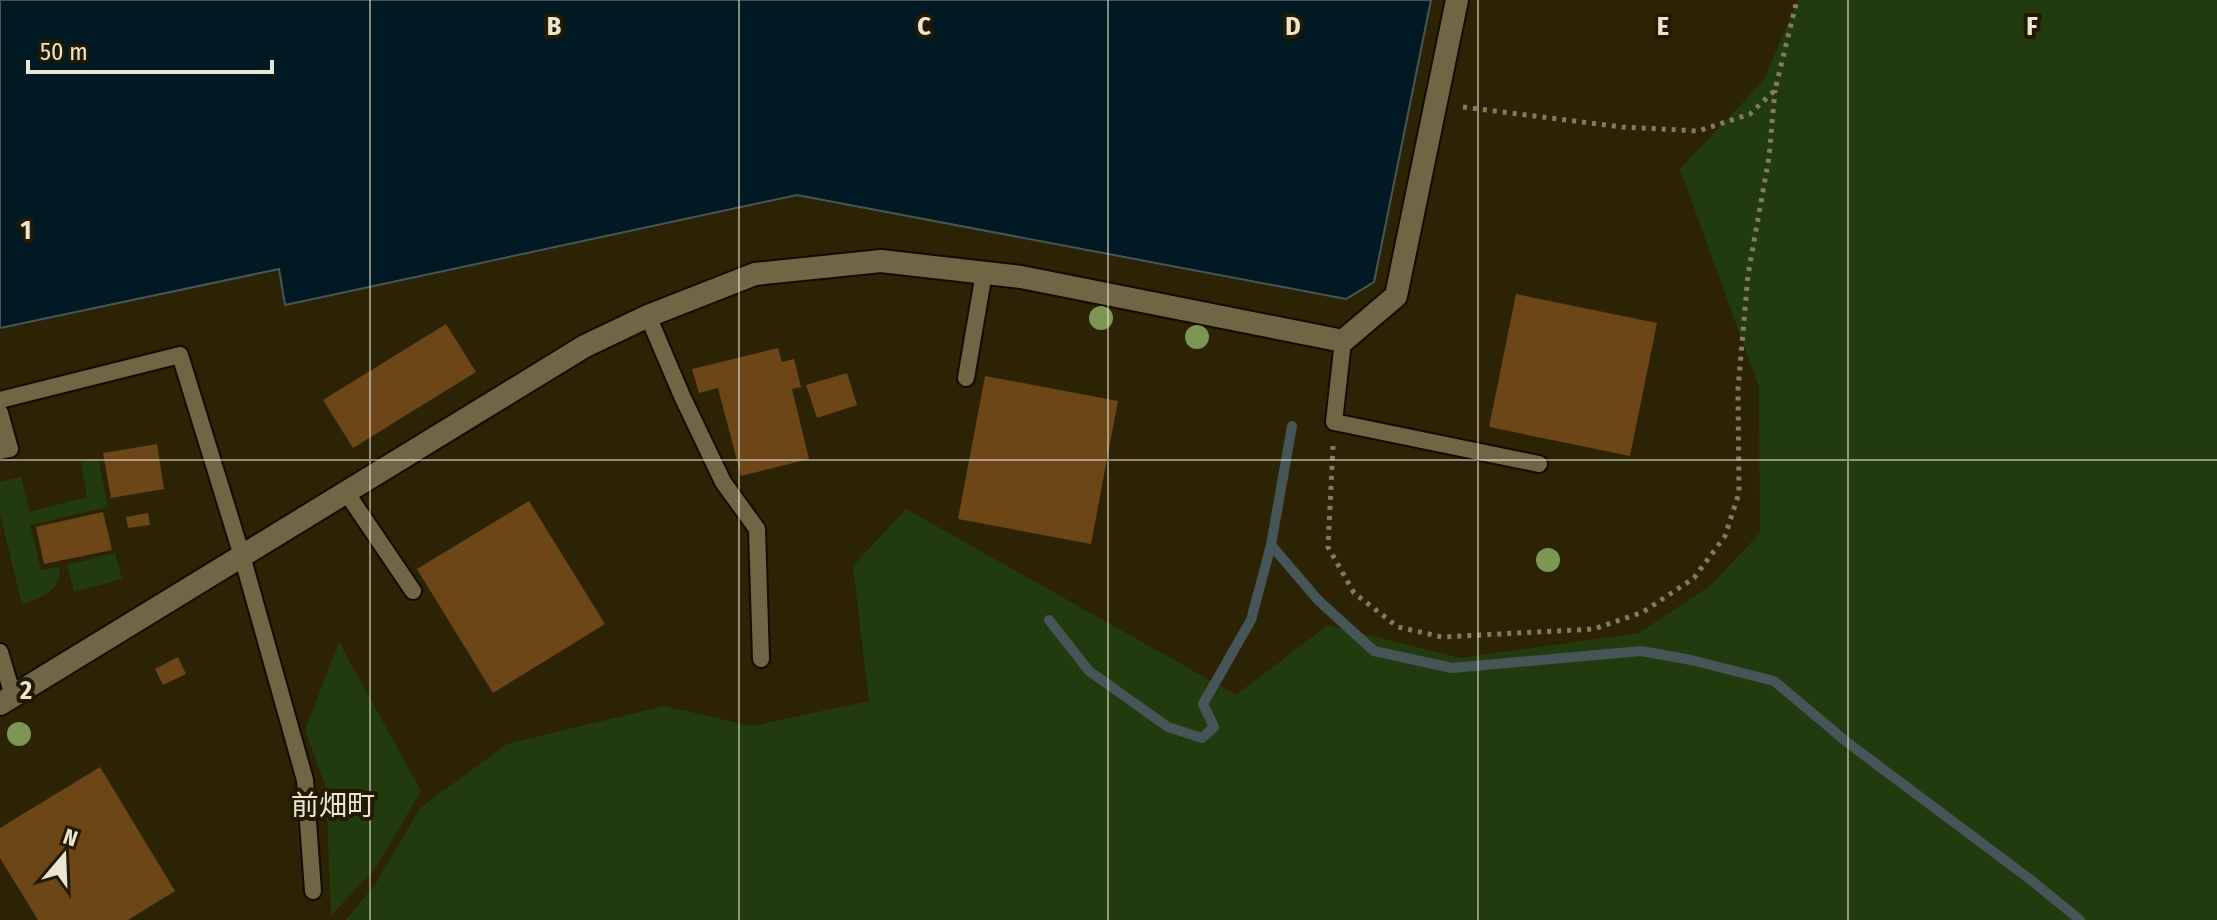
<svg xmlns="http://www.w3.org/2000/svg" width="2217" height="920" viewBox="0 0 2217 920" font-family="'Fira Sans Condensed','Noto Sans JP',sans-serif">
<rect width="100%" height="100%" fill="#2c2304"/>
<g fill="#223b0e">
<polygon points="1798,0 2217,0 2217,920 346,920 376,883 420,808 507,744 664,706 752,726 869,701 853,566 906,509 1236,695 1328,625 1460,658 1639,633 1710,586 1760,533 1759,387 1680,169 1764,80"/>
<path d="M98,458L108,507L30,525L41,570L60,567C60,592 43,597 22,604L0,514V482L21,477L30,512L87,497L81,463Z"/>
<polygon points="115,553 122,579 74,592 67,565"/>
<polygon points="339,642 421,791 374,870 331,915 326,788 305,730"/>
</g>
<polygon fill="#001923" stroke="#465658" stroke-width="2" points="0,0 1431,0 1374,282 1346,299 797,195 285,305 279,269 0,328"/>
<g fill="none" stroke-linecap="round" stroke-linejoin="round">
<g stroke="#465658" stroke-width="10">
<polyline points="1292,426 1271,545 1318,600 1374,651 1452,668 1641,651 1691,660 1774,681 1848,743 2031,880 2080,920"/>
<polyline points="1049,620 1089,671 1168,727 1202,738 1214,727 1203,704 1251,620 1271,545"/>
</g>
</g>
<g fill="#6c4617">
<polygon points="1516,294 1657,323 1630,456 1489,427"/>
<polygon points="446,324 476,372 353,448 323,400"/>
<polygon points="778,348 782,362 794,359 801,387 792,389 809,459 741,476 718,388 699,393 692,369"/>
<polygon points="847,373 857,405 817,418 806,385"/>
<polygon points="985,376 1118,401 1091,544 958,519"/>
<polygon points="157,444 164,489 111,498 103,453"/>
<polygon points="529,501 605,624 493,693 417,569"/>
<polygon points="103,512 112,550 44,564 36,527"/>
<polygon points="148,513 150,525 128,528 126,517"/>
<polygon points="178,657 186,674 163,685 155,669"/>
<polygon points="100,767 175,891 128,920 38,920 0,858 0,828"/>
</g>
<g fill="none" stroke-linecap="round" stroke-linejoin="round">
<g stroke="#130d00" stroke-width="20">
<g id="service">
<polyline points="648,316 682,396 723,482 757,529 761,659"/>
<polyline points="1343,341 1334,422 1539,464"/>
<polyline points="966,378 984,273"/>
<polyline points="0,400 180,355 242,556 305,780 313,891"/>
<polyline points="0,413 10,449 0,451"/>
<polyline points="346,492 413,591"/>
<polyline points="0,652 13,696"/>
</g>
</g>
<g stroke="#130d00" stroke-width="26">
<polyline id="minor" points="0,704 585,346 648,316 755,274 881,261 1021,277 1343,341 1396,296 1457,0"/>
</g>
<g stroke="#827a61" stroke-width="5" stroke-dasharray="4 6" stroke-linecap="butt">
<polyline points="1463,107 1622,127 1698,131 1750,114 1775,90 1797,0"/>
<polyline points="1333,446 1328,547 1354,593 1398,627 1442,637 1594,629 1643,612 1694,578 1725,536 1739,493 1738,389 1748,275 1769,157 1775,90"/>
</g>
<use href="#service" stroke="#706646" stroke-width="16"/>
<use href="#minor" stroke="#706646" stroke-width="22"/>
</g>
<g fill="#7c9656">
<circle cx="1101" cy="318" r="12"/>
<circle cx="1197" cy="337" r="12"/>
<circle cx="1548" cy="560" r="12"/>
<circle cx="19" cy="734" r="12"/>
</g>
<path fill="none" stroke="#ebe5d4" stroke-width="2" stroke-opacity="0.55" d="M370,0V920M739,0V920M1108,0V920M1478,0V920M1848,0V920M0,460H2217"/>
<g text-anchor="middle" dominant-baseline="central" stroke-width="8" stroke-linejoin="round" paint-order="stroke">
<g font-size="28" fill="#ebe5d4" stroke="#231a00">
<text x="333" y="805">前畑町</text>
</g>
</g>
<g font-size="26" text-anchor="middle" font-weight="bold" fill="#ebe5d4" stroke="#231a00" stroke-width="8" stroke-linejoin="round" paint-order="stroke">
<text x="554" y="35">B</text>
<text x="924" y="35">C</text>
<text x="1293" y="35">D</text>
<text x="1663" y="35">E</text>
<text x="2032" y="35">F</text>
<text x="26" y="239">1</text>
<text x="26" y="699">2</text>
</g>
<g transform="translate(64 856) rotate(19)" stroke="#231a00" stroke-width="6" paint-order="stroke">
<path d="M0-6L14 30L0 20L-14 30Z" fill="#ebe5d4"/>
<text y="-12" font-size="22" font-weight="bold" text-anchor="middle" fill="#ebe5d4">N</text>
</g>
<path d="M28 60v12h244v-12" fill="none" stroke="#ebe5d4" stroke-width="4"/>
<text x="40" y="60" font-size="24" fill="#ebe5d4" stroke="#231a00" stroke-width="6" paint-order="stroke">50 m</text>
</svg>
